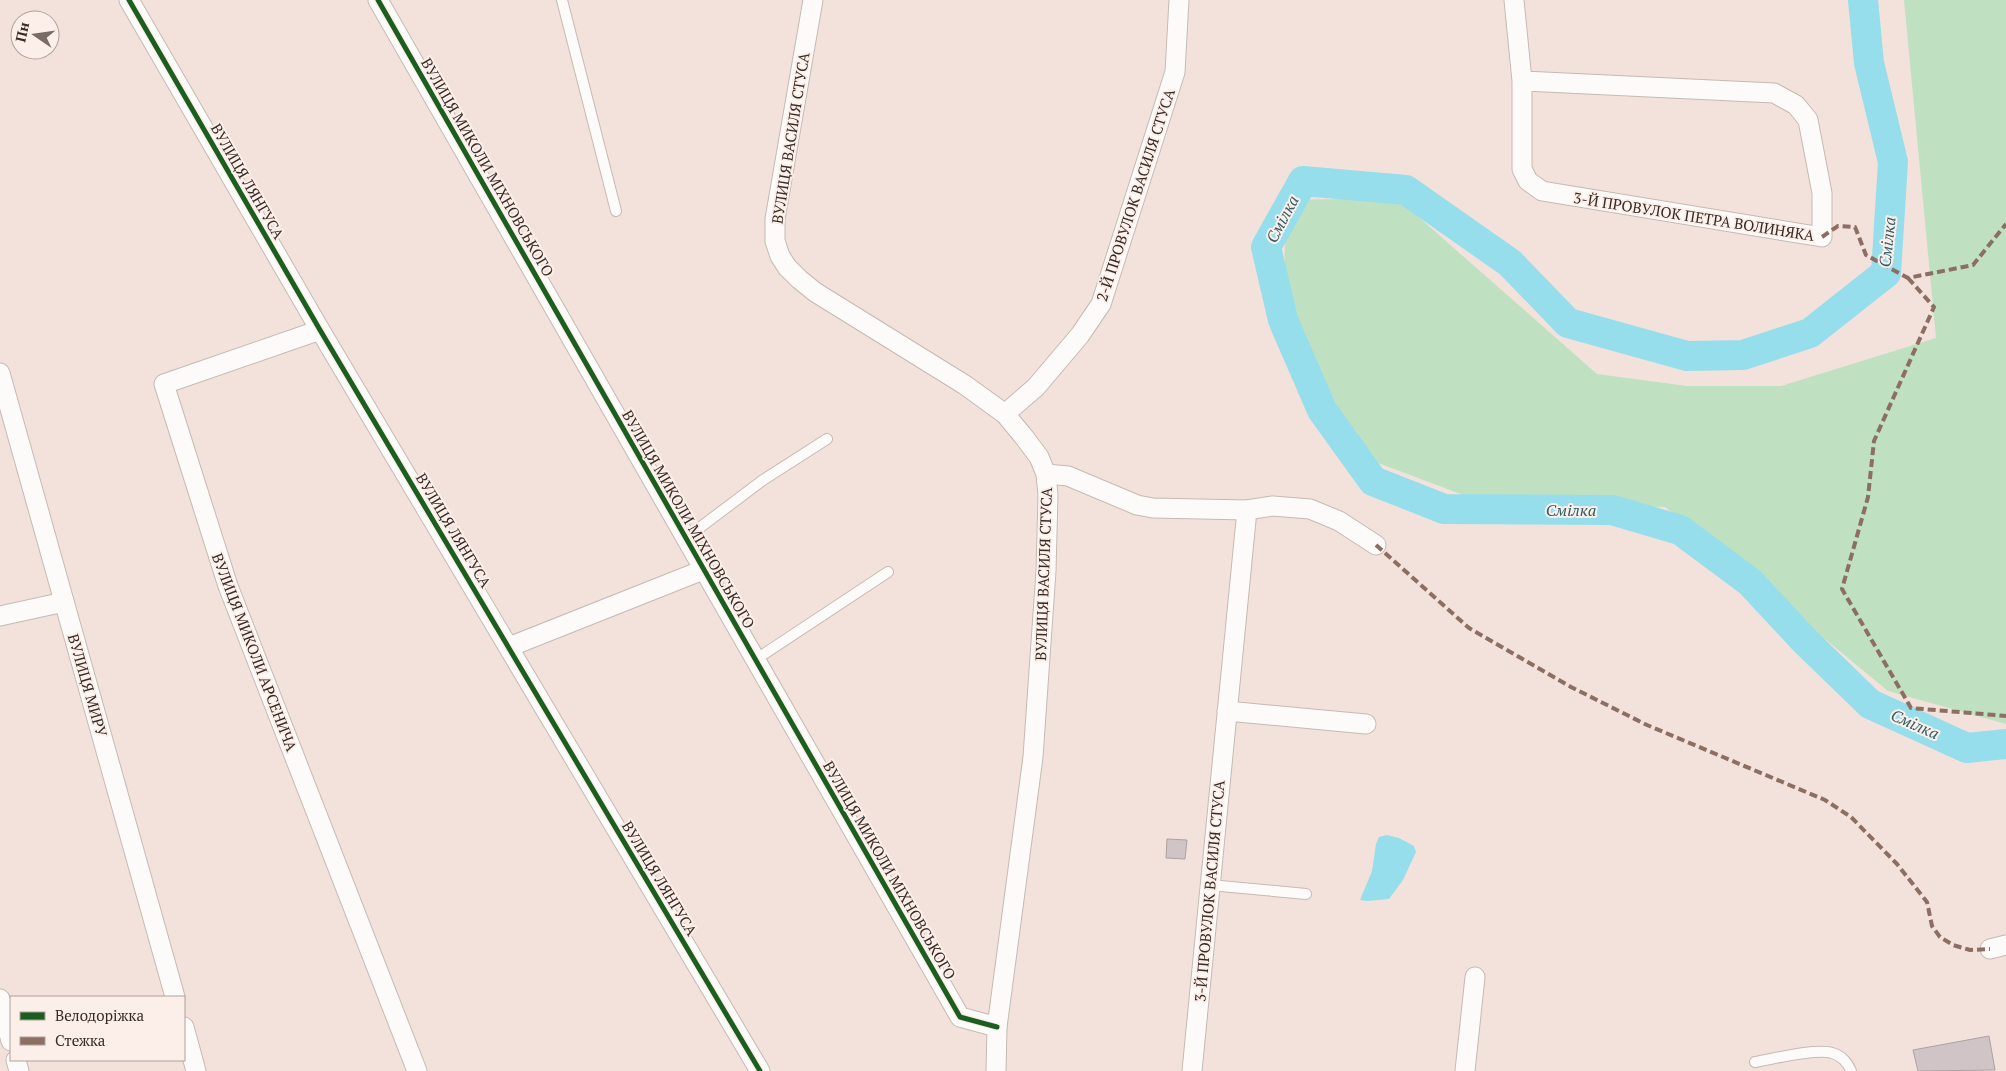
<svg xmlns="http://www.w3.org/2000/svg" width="2006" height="1071" viewBox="0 0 2006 1071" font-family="'PT Serif',serif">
<rect width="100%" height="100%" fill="#f3e2db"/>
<polygon fill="#bfe0c1" points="1904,0 2006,0 2006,724 1888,691 1665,507 1501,509 1354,454 1283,332 1286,200 1397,198 1597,374 1687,386 1781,386 1936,338"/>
<polygon fill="#97deec" points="1387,835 1399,838 1414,846 1416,852 1403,880 1389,899 1367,901 1360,900 1372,871 1376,844 1379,837"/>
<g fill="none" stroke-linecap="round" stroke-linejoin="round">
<polyline stroke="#97deec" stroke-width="30" points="1863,0 1869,63 1893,162 1886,273 1810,333 1743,355 1687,356 1568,323 1510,263 1406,190 1303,181 1266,247 1283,320 1322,410 1373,481 1444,509 1612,510 1680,530 1750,582 1804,640 1870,704 1967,748 2006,744"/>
</g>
<g fill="#d0c4c6" stroke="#aca1a2">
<polygon points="1167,839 1187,840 1185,859 1166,858"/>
<polygon points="1989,1036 1995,1070 1918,1071 1913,1050"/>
</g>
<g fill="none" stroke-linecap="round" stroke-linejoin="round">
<g stroke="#c6b9b3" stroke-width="12">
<g id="service">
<polyline points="562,0 616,211"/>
<polyline points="686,538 763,480 827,439"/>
<polyline points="755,660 888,572"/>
<polyline points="1210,885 1306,894"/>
<path d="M1755,1062C1773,1059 1816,1048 1832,1053C1841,1055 1848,1063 1851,1071"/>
</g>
</g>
<g stroke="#c6b9b3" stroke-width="21">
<g id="minor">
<polyline points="129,0 320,330 760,1071"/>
<polyline points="378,0 960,1017 997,1027"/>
<polyline points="813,0 775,219 775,241 780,256 787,267 799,279 815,292 965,385 1005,414 1024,437 1039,457 1046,474 1048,495 1046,571 1033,757 997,1027 996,1071"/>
<polyline points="1514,0 1522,81 1522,169 1528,181 1542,191 1822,237 1822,193 1808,120 1796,105 1774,93 1522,81"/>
<polyline points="320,330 164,384 228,586 417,1071"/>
<polyline points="0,373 175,997"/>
<polyline points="1005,414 1036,387 1080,335 1101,304 1175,72 1179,0"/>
<polyline points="1046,474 1068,476 1137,505 1153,508 1247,510 1273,506 1310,509 1339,521 1376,545"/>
<polyline points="0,616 64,602"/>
<polyline points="509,647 703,570"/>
<polyline points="1227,711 1366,724"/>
<polyline points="1990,949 2006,945"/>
<polyline points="0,999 11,1041"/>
<polyline points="184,1027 196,1071"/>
<polyline points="16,1060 19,1071"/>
<polyline points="1192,1071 1247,510"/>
<polyline points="1465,1071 1475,977"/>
</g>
</g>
<use href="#service" stroke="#fdfbfa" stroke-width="10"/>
<use href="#minor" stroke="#fdfbfa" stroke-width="19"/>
<g stroke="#8d6e63" stroke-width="4" stroke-dasharray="8 4" stroke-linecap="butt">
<polyline points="1822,237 1838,226 1855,227 1866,255 1908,278 1973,265 2006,224"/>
<polyline points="1908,278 1934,307 1874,441 1868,497 1842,589 1911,708 2006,716"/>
<polyline points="1376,545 1469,628 1571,687 1647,725 1825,800 1851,817 1897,864 1927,902 1932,926 1940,937 1953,945 1970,950 1990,949"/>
</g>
<g stroke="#fcefea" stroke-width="8">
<g id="cycleway">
<polyline points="129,0 320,330 760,1071"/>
<polyline points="378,0 960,1017 997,1027"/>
</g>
</g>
<use href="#cycleway" stroke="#1b5e20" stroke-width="5"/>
</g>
<g text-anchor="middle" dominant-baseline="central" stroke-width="4" stroke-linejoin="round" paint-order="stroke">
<g font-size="15" fill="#372b26" stroke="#fcefea">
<text transform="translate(790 138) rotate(-81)">ВУЛИЦЯ ВАСИЛЯ СТУСА</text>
<text transform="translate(488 167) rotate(60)">ВУЛИЦЯ МИКОЛИ МІХНОВСЬКОГО</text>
<text transform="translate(248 181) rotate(60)">ВУЛИЦЯ ЛЯНГУСА</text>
<text transform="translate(1135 195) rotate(-72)">2-Й ПРОВУЛОК ВАСИЛЯ СТУСА</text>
<text transform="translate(1694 216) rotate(9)">3-Й ПРОВУЛОК ПЕТРА ВОЛИНЯКА</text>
<text transform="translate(689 519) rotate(60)">ВУЛИЦЯ МИКОЛИ МІХНОВСЬКОГО</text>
<text transform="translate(454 530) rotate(59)">ВУЛИЦЯ ЛЯНГУСА</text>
<text transform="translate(1043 574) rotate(-88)">ВУЛИЦЯ ВАСИЛЯ СТУСА</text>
<text transform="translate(255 652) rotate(69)">ВУЛИЦЯ МИКОЛИ АРСЕНИЧА</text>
<text transform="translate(88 685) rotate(74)">ВУЛИЦЯ МИРУ</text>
<text transform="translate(890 870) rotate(60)">ВУЛИЦЯ МИКОЛИ МІХНОВСЬКОГО</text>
<text transform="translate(660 878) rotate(59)">ВУЛИЦЯ ЛЯНГУСА</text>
<text transform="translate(1209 891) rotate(-85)">3-Й ПРОВУЛОК ВАСИЛЯ СТУСА</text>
</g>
<g font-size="16" font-style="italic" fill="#2f5e68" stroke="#fcefea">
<text transform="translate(1282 219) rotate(-62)">Смілка</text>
<text transform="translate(1887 242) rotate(-84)">Смілка</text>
<text x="1571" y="510">Смілка</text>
<text transform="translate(1915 724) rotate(24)">Смілка</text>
</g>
</g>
<rect x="10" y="996" width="175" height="65" fill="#fcefea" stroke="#ada19c"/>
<rect x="20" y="1012" width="25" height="8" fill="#1b5e20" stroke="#ada19c"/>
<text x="55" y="1021" font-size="15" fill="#372b26">Велодоріжка</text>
<rect x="20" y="1037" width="25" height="8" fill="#8d6e63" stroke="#ada19c"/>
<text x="55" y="1046" font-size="15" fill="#372b26">Стежка</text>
<g transform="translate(35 35) rotate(283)"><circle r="24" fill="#fcefea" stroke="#ada19c"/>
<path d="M0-4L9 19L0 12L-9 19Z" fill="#796b65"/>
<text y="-8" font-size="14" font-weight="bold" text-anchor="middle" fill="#372b26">Пн</text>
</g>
</svg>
